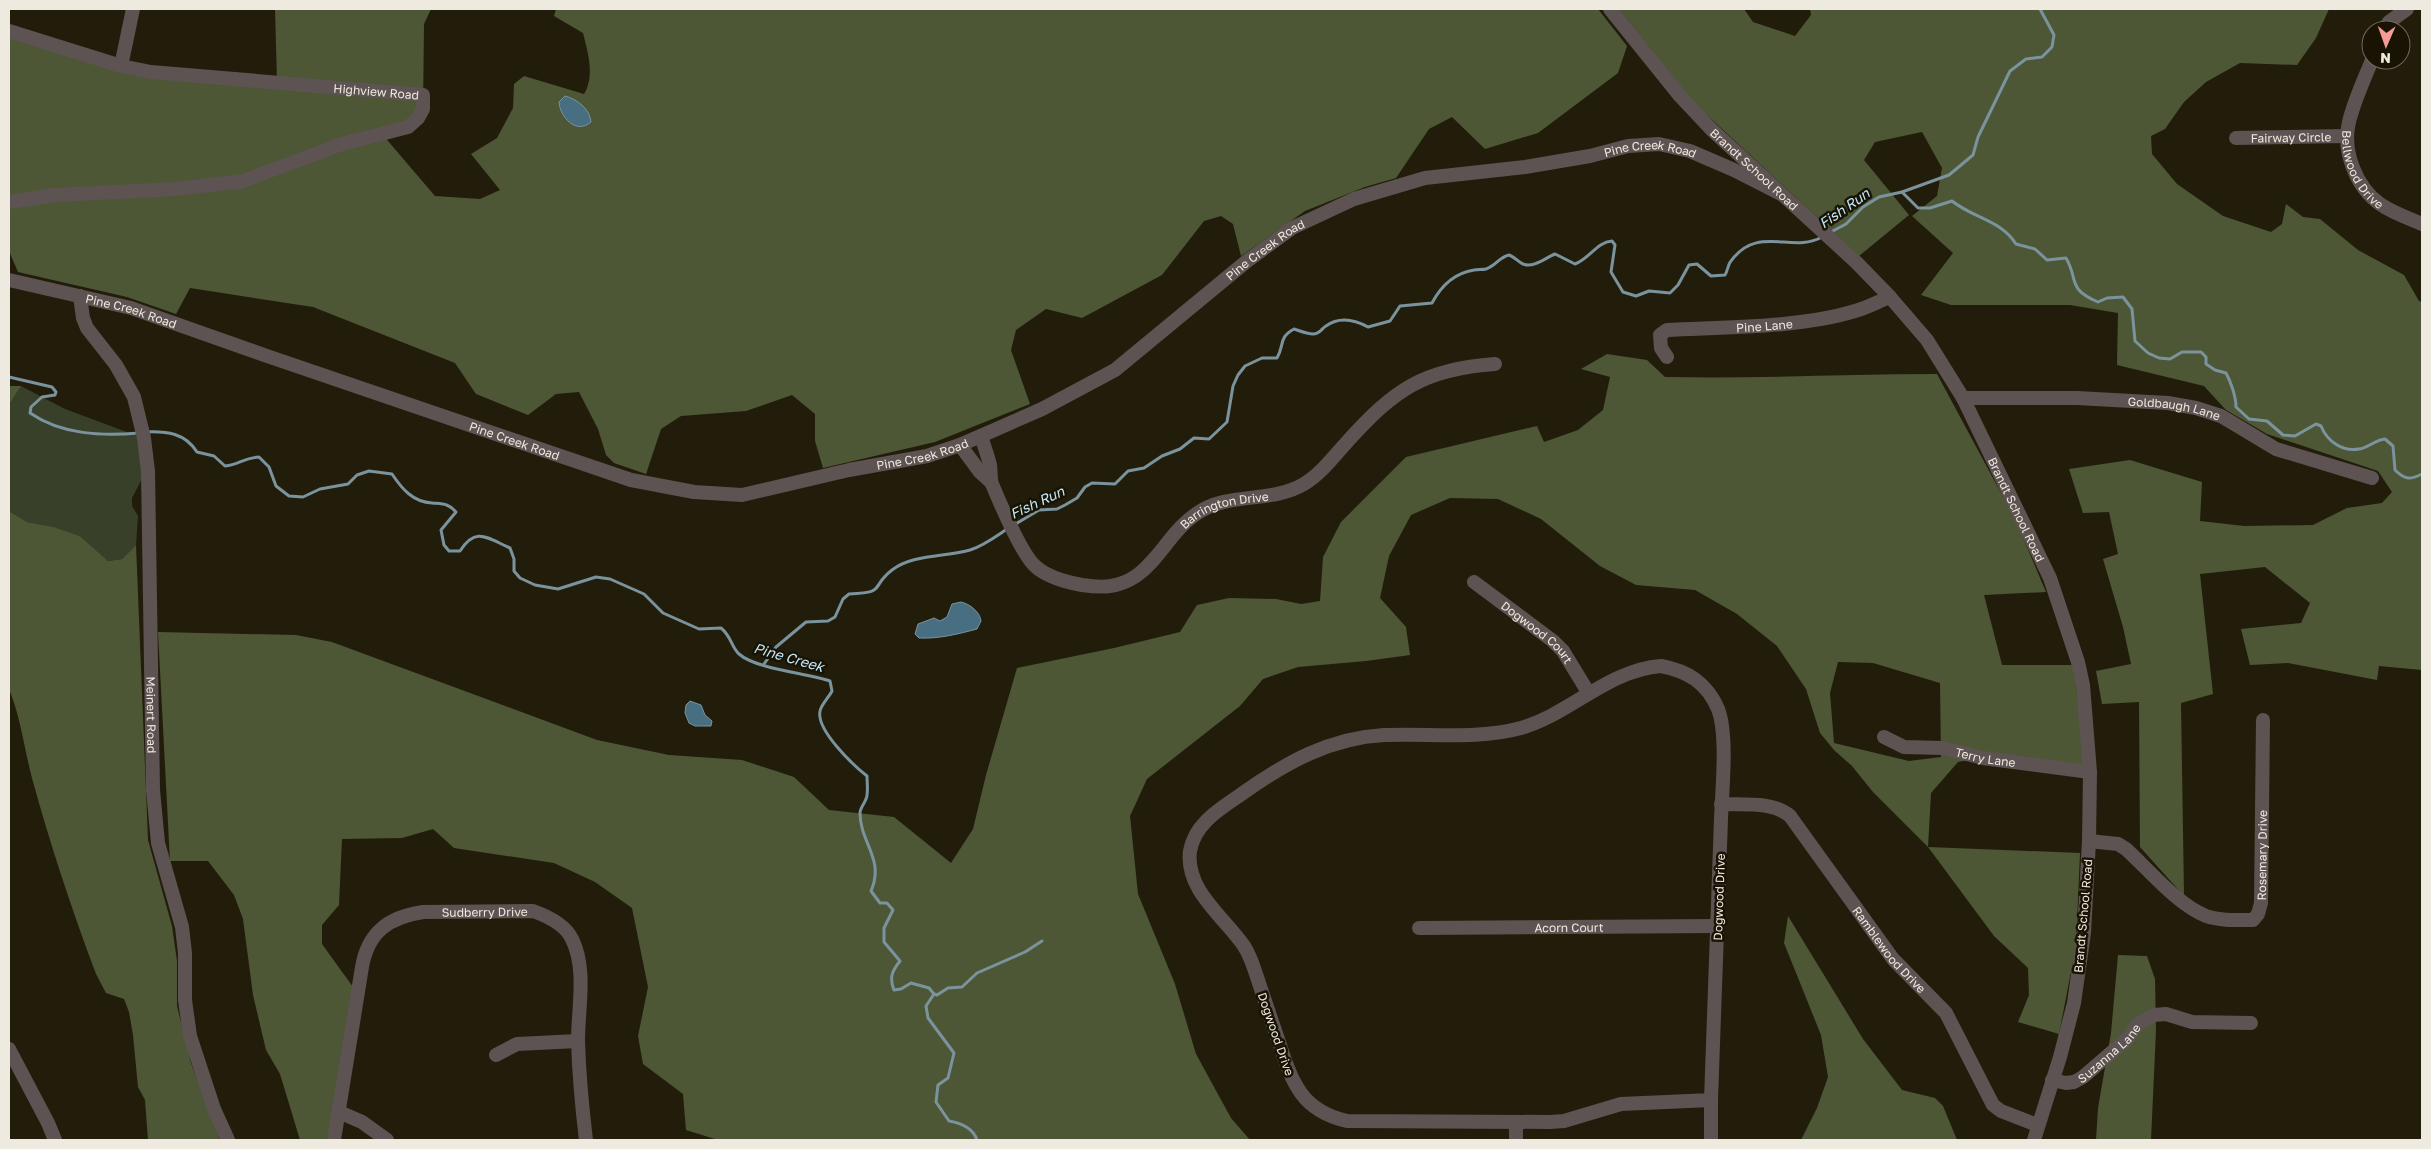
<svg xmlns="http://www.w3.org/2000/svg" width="2431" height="1149" viewBox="0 0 2431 1149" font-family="'Golos Text',sans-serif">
<rect width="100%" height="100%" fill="#221d0b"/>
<polygon fill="#39402a" points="21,386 65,409 140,437 143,477 132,498 132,506 138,516 136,545 122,559 108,561 80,536 54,527 27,522 9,511 9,405"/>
<g fill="#4d5736" fill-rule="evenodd">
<path d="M275,9H431L424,24L423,109L418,118L382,134L435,196L480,199L500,190L471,154L497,138L513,108L514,84L524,76L584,94C595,76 588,53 583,33L554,16L556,9H1598L1627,46L1618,73L1538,133L1485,149L1452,117L1429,129L1396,178L1365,187L1305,211L1241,256L1233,224L1221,216L1204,221L1162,275L1082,318L1046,309L1016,330L1011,350L1030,404L935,442L823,468L815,441V414L792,395L746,411L681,416L661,429L646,474L614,463L606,455L598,429L579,392L556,394L528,415L476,394L455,363L313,307L190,288L176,314L127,297L18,272L9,251V31L121,66L277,82Z"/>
<polygon points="1619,9 1744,9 1753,22 1795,36 1811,15 1810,9 2329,9 2316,38 2297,65 2240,63 2206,82 2184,102 2165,129 2151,136 2152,154 2177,184 2223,216 2271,232 2282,224 2286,204 2303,217 2320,219 2358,250 2404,275 2419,301 2422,302 2422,670 2379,666 2377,680 2288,663 2250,665 2241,629 2301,623 2310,603 2265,567 2200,574 2213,694 2181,703 2184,896 2140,847 2139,702 2102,704 2096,671 2131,664 2123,627 2103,559 2118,554 2109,512 2083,513 2069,469 2130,460 2202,482 2200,521 2244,526 2313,525 2347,508 2382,503 2392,492 2378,471 2267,434 2226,410 2204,386 2117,365 2118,313 2070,305 1951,305 1921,295 1953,253 1912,216 1937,196 1942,168 1922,132 1875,142 1864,160 1909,215 1859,256 1692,101"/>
<path d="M1607,354L1647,360L1665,377C1756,379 1846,374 1937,374L2015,519L2046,592L1984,595L2002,665H2073L2082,725L2084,768L1990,756L1958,762L1931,793L1928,847L2080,853L2076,946L2059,1034L2018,1022L2029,995L2028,968L1994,936L1928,847L1873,792L1852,766L1834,750L1820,733L1806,689L1777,646L1737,614L1695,590L1636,585L1600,566L1541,519L1498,499L1450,498L1411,515L1389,556L1380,598L1406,627L1410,655L1366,661L1298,667L1263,679L1240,706L1147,779L1130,816L1138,894L1175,984L1196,1054L1231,1118L1250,1140H718L686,1130L683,1094L643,1064L638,1036L648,987L632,908L595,882L554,863L454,848L433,829L402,838L342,839L339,905L322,925V944L353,987L330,1140H300L280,1074L266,1050L253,995L243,919L234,895L208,861H170L158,632L296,635L332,642L597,740L669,755L742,760L794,777L829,810L894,817L951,863L973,829L986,775L1017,668L1114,648L1180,632L1197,605L1229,598L1276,599L1301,604L1320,601L1323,557L1341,522L1406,457L1537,426L1544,442L1578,430L1603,410L1610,377L1581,369ZM1838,662L1873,663L1940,683L1941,757L1909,761L1834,743L1830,693Z"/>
<polygon points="9,386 21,386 9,405"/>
<path d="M9,511L27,522L54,527L80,536L108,561L122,559L136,545L148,840L172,926L177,961V1006L191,1063L220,1140H148L145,1100L138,1087L133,1035L129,1012L124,999L106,993L96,974C72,910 50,844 32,778C24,748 21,718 9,689Z"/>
<polygon points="1788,916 1863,1039 1902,1090 1935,1098 1943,1106 1957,1140 1801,1140 1817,1108 1828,1077 1821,1035 1784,943"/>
<polygon points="2118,955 2147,956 2155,979 2156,1030 2151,1140 2096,1140 2098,1108 2111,1033"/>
</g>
<g fill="#486e81" stroke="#7a939d">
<path d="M565,96C577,99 590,109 591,122C576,135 560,117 559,102Z"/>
<path d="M961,602C970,604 980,612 981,621L977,629C958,634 939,639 919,638L915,634L918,624L934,618L940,621L947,617L952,604Z"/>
<polygon points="690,701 701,705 705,715 712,721 711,726 695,726 689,723 685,713 686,705"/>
</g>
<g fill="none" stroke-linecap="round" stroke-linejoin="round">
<g stroke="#7a939d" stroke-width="3">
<polyline points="1902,192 1949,175 1973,155 1978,137 2010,71 2026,59 2042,57 2052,47 2054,35 2040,9"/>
<path d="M1829,233L1846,224L1863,207L1879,197L1902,192L1918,208H1930L1952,201C1973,218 2001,220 2016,244L2035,249L2047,260L2066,258C2079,280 2066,288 2098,302L2107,298L2123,297L2132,309L2135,341L2148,353L2159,358L2170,359L2182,352H2201L2206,357V364L2215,370L2226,373C2231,382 2236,397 2236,407L2249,419L2267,421L2283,435L2295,436L2316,424L2321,426C2327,441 2342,452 2359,449C2368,448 2375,440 2385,439L2393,446L2395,470C2405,480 2410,480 2422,474"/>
<path d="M9,377L52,387L56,392L55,395L42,397L31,407L30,413C62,435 102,436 139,433"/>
<path d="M145,432C167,431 185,433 197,452L214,456L225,466C239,465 243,458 259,457L269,467L276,486L289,496L303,497L320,489L348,484L357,475L369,471L392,474C402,489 413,502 432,503C443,504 448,503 456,512L441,530L444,545L449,551H460C476,526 487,538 510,548L514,559V571L520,578L535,585L558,589L596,577L610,579L644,594L663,613L699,629L721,628C732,637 731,647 739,654C756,669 806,673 830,681L832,691C829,697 821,705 820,711C816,730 853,765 867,776C867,782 868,789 867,795C867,801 860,807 860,813C860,843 885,859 871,891L880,903H887L893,910L884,928V942L900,961C892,971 889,978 894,990L901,989L911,983L929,988L934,994L926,1006L928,1018L954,1053L948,1078L938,1085L936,1102L949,1121C961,1123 973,1128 977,1140"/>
<path d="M1014,525L1039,510L1057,509L1065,505L1077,498L1085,487L1092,483L1115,484L1128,471L1144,468L1162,456L1180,449L1194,438L1209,439L1227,422L1233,386L1238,375L1245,366L1262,358H1277C1285,344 1278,338 1294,329C1300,331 1307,334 1313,334C1320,334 1321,329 1326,326C1340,316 1355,320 1368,327L1390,321L1400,306L1432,303C1441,286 1455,273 1474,270C1478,269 1482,270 1486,269C1496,266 1499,257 1509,255C1515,257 1518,262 1523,264C1534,268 1545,258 1555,254L1575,264C1589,259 1597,242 1612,241L1615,245L1611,272L1623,292L1636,296L1649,291L1670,293L1678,285L1689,265L1697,264L1711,276L1725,275C1728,270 1728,264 1731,261C1758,224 1792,254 1822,237"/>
<path d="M764,664L776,647L806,622L828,621L835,617L843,599L849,594C888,592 869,588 892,570C912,554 946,557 970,550C983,546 995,537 1007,529"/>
<polyline points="934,994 937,995 948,988 962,987 977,973 1025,952 1042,941"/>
</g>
<g stroke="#5d5352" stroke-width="14">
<path id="s1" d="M1610,9L1680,96L1711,129L1857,263L1890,297L1927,340L1963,398L2050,578L2078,662L2083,685L2090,772L2089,841L2084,933L2074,1003L2060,1057L2034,1140"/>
<polyline points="2384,30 2389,22 2407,9"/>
<path id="s2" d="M9,31L121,66L151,72L423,95V109L418,118L408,127L342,144L243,181L176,189L55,195L9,202"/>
<path id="s3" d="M2372,60C2364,80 2354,101 2349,122C2342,151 2356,187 2380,204C2393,213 2408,218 2422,224"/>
<polyline points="121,66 133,9"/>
<path id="s4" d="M2236,138L2347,136"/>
<path id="s5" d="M9,280L131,308L267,356L631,480L694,492L742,495L849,470L927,456L960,445L1042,409L1115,370L1247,261L1292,228L1354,199L1425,178L1525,167L1590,156L1628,146L1659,144L1690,151L1734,170L1781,194"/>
<path id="s6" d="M80,296L83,318L87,328L116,365L134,397L144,438L148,471L153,790L158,843L182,927L185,953V1000L190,1036L214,1109L228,1140"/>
<path id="s7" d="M1667,357L1661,348L1660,335L1667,330C1725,327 1799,328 1855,311C1867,308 1879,301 1890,297"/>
<path id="s8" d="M1963,398H2077L2168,403L2196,408L2221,416L2276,449L2372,478"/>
<path id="s9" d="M981,436C984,446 988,456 990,465C991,471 990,478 992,484C1000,503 1020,551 1034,565C1046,577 1065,582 1082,585C1102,588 1118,588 1136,576C1159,560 1172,530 1196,514C1228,491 1270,504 1304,484C1321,474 1334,456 1347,442C1394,390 1423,369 1495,364"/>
<polyline points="960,445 980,472 991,482"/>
<path id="s10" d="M1474,582L1553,641L1563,651L1588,692"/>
<path d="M1661,666C1688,671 1707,683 1718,709C1728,735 1722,790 1721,819C1718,913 1715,1007 1711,1100L1621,1104L1564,1121L1550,1122L1347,1121C1302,1111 1292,1083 1279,1042C1273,1025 1267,1007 1261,989C1256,975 1252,958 1244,946C1224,917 1185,890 1190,851C1195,822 1222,808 1243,793C1287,762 1330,738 1384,735C1429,733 1477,740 1521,728C1570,714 1608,670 1661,666Z"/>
<path id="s11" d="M1884,737L1904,747L1943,748L1983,758L2090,772"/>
<path id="s12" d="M1721,804C1744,805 1772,801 1790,816L1893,959L1946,1013L1993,1105L2001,1111L2037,1125"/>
<path id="s13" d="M2089,841L2118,844L2126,849C2149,870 2178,905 2206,916C2220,921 2238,920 2253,920L2258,914L2261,903L2263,720"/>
<path id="s14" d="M1419,928L1718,926"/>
<polyline points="9,1049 48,1123 55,1140"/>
<polyline points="496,1055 517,1044 578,1041"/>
<path id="s15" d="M2052,1080L2066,1083L2074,1082L2083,1077L2128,1038L2138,1024L2154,1015L2166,1014L2192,1022L2251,1023"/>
<polyline points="339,1112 362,1122 387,1140"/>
<polyline points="1516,1124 1516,1140"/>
<path id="s16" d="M334,1140L362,967C368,932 389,917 423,912L533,911C547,916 565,924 572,939C587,969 578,1008 578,1041C579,1074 582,1107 586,1140"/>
<polyline points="1711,1140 1711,1100"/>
</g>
</g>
<g text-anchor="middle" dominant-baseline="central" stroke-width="5" stroke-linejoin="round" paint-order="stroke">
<g font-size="12" fill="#eeeadf" stroke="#191304">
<text stroke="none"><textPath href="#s2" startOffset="374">Highview Road</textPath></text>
<text stroke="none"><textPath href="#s4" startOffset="55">Fairway Circle</textPath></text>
<text stroke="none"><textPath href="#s5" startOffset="1760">Pine Creek Road</textPath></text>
<text stroke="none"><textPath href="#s3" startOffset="118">Bellwood Drive</textPath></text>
<text stroke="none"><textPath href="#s1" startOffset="216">Brandt School Road</textPath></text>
<text stroke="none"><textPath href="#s5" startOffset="1355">Pine Creek Road</textPath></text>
<text stroke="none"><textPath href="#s5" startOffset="126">Pine Creek Road</textPath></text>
<text stroke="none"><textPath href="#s7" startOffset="130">Pine Lane</textPath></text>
<text stroke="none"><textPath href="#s8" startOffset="212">Goldbaugh Lane</textPath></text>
<text stroke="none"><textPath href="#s5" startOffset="531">Pine Creek Road</textPath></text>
<text stroke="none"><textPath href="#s5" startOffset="951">Pine Creek Road</textPath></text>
<text stroke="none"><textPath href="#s1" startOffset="651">Brandt School Road</textPath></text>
<text stroke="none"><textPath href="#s9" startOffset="365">Barrington Drive</textPath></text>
<text stroke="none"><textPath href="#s10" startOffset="81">Dogwood Court</textPath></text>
<text stroke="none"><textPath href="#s6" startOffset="436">Meinert Road</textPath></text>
<text stroke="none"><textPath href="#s11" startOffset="105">Terry Lane</textPath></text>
<text stroke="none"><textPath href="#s13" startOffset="258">Rosemary Drive</textPath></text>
<text transform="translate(1719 897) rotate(-88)">Dogwood Drive</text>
<text stroke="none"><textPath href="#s16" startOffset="326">Sudberry Drive</textPath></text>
<text transform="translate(2083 916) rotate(-85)">Brandt School Road</text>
<text stroke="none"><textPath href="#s14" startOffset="150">Acorn Court</textPath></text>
<text stroke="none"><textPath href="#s12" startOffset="238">Ramblewood Drive</textPath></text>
<text transform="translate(1276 1034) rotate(71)">Dogwood Drive</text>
<text stroke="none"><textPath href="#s15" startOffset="68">Suzanna Lane</textPath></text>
</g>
<g font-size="14" font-style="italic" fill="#c2e9fd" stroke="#191304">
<text transform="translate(1844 208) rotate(-35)">Fish Run</text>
<text transform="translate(1037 502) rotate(-25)">Fish Run</text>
<text transform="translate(789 657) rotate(16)">Pine Creek</text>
</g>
</g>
<rect width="2431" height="1149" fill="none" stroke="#eeeadf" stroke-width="20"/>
<g transform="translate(2386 45) rotate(182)"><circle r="24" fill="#191304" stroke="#6e695c"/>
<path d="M0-4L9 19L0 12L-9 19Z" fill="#f59b98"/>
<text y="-8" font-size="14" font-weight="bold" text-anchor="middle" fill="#eeeadf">N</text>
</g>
</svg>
